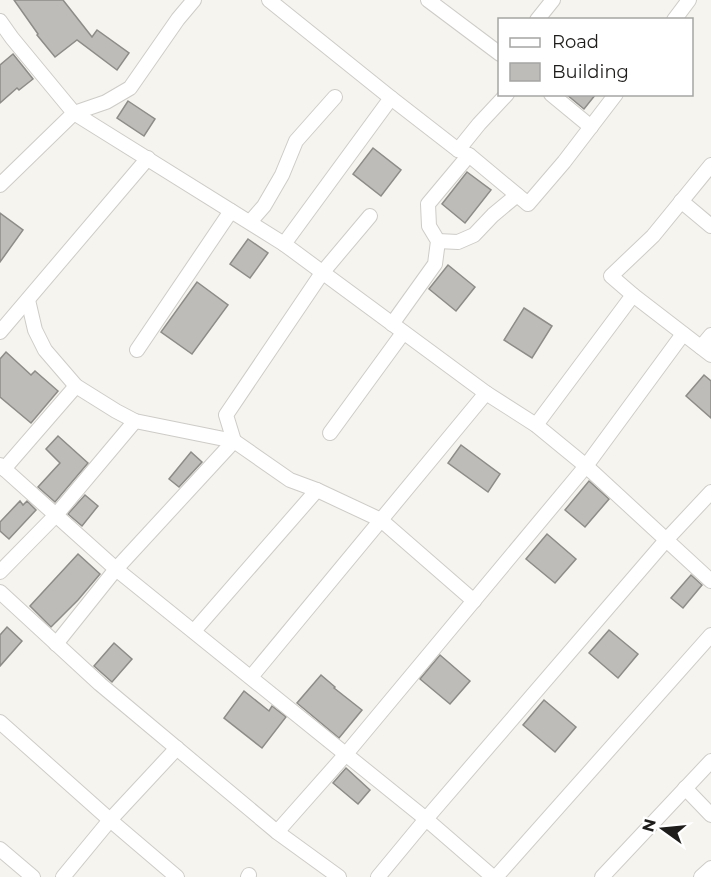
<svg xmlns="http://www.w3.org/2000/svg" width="711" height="877" viewBox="0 0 711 877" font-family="Montserrat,sans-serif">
<rect width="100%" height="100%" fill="#f6f4ef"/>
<g fill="#bebcb8" stroke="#8e8c88" stroke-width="1.5">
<polygon points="14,0 63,0 92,37 97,30 129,53 117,70 77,40 55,57 37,35 38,34"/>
<polygon points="13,54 33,79 19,90 17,88 0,103 0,65"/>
<polygon points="566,94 596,94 584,109"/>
<polygon points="128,101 155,119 144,136 117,118"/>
<polygon points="373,148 401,170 381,196 353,174"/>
<polygon points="467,172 491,190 465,223 442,204"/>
<polygon points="0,213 23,230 0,262"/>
<polygon points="248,239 268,253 250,278 230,264"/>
<polygon points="448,265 475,287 456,311 429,289"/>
<polygon points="197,282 228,305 192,354 161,332"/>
<polygon points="524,308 552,326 532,358 504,340"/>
<polygon points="6,352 31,375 35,371 58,391 31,423 0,397 0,359"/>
<polygon points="704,375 711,381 711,418 686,396"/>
<polygon points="58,436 88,463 55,502 38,487 60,463 46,449"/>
<polygon points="461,445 500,474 488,492 448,463"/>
<polygon points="191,452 202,462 179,487 169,479"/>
<polygon points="589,481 609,499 585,527 565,510"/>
<polygon points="85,495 98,506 82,526 68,514"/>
<polygon points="20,501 23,505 27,501 36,510 9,539 0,531 0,522"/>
<polygon points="547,534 576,559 555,583 526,559"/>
<polygon points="78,554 100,574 78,600 51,627 30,606"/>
<polygon points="691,575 702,585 683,608 671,598"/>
<polygon points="7,627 22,641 0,666 0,635"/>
<polygon points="609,630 638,654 618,678 589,653"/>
<polygon points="114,643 132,659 112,682 94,666"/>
<polygon points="440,655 470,681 450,704 420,679"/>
<polygon points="321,675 335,687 334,688 362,710 339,738 297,703"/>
<polygon points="244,691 269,711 272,706 286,717 262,748 224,718"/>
<polygon points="544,700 576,727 555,752 523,725"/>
<polygon points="346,768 370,790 358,804 333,783"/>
</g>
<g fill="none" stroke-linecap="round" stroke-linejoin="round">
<g stroke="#ceccc8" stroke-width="16">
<g id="street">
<polyline points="269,0 391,98 458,150 469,155 528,204 564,162 616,94"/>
<polyline points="428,0 500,54"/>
<polyline points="537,20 553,0"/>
<polyline points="674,20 689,0"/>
<polyline points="0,21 12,38 74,113 284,244 486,393 536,425 586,466 711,581"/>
<polyline points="551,94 591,127"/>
<polyline points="458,150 479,124 507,94"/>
<polyline points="0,185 74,113 106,102 130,88 178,19 194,0"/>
<polyline points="681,201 711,226"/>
<polyline points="250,222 264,206 282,175 296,141 335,97"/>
<polyline points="438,241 458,242 474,235 493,215 517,195"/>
<polyline points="284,244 391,98"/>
<polyline points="633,295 711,355"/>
<polyline points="28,300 35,330 45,350 76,386 116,411 135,421 234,441 290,480 317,490 381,520 474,601"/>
<polyline points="392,324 435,264 438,241 429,226 428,204 469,155"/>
<polyline points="0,332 148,158"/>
<polyline points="701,347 711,335"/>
<polyline points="137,350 231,211"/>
<polyline points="536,425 633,295 611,276 653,236 711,165"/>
<polyline points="330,433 403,333"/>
<polyline points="234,441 226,415 322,273 370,216"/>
<polyline points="0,465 116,569 426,819 493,877"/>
<polyline points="4,469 76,386"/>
<polyline points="0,572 56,515 135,421"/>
<polyline points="0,592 100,684 277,832 339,877"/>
<polyline points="194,631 317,490"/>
<polyline points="56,644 116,569 234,441"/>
<polyline points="251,677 486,393"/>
<polyline points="0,722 110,820 177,877"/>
<polyline points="685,788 711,815"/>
<polyline points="277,832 346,754 586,466 683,334"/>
<polyline points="0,849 33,877"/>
<polyline points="63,877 110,820 177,748"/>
<polyline points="248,877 249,875"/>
<polyline points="378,877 426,819 667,539 711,492"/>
<polyline points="496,877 711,635"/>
<polyline points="602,877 711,761"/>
<polyline points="701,877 711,868"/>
</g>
</g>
<use href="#street" stroke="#fff" stroke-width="14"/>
</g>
<rect x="498" y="18" width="195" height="78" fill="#ffffff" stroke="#a5a5a4" stroke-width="1.5"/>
<rect x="510" y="38" width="30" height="9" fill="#ffffff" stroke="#a5a5a4" stroke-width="1.5"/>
<text x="552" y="48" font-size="18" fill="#1e1d1c">Road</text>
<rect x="510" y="63" width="30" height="18" fill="#bebcb8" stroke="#a5a5a4" stroke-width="1.5"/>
<text x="552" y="78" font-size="18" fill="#1e1d1c">Building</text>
<g transform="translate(663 829) rotate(285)" stroke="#ffffff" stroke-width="4.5" paint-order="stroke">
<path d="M0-4.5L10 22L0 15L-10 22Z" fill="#1e1d1c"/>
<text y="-9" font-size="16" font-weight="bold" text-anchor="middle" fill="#1e1d1c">N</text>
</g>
</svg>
